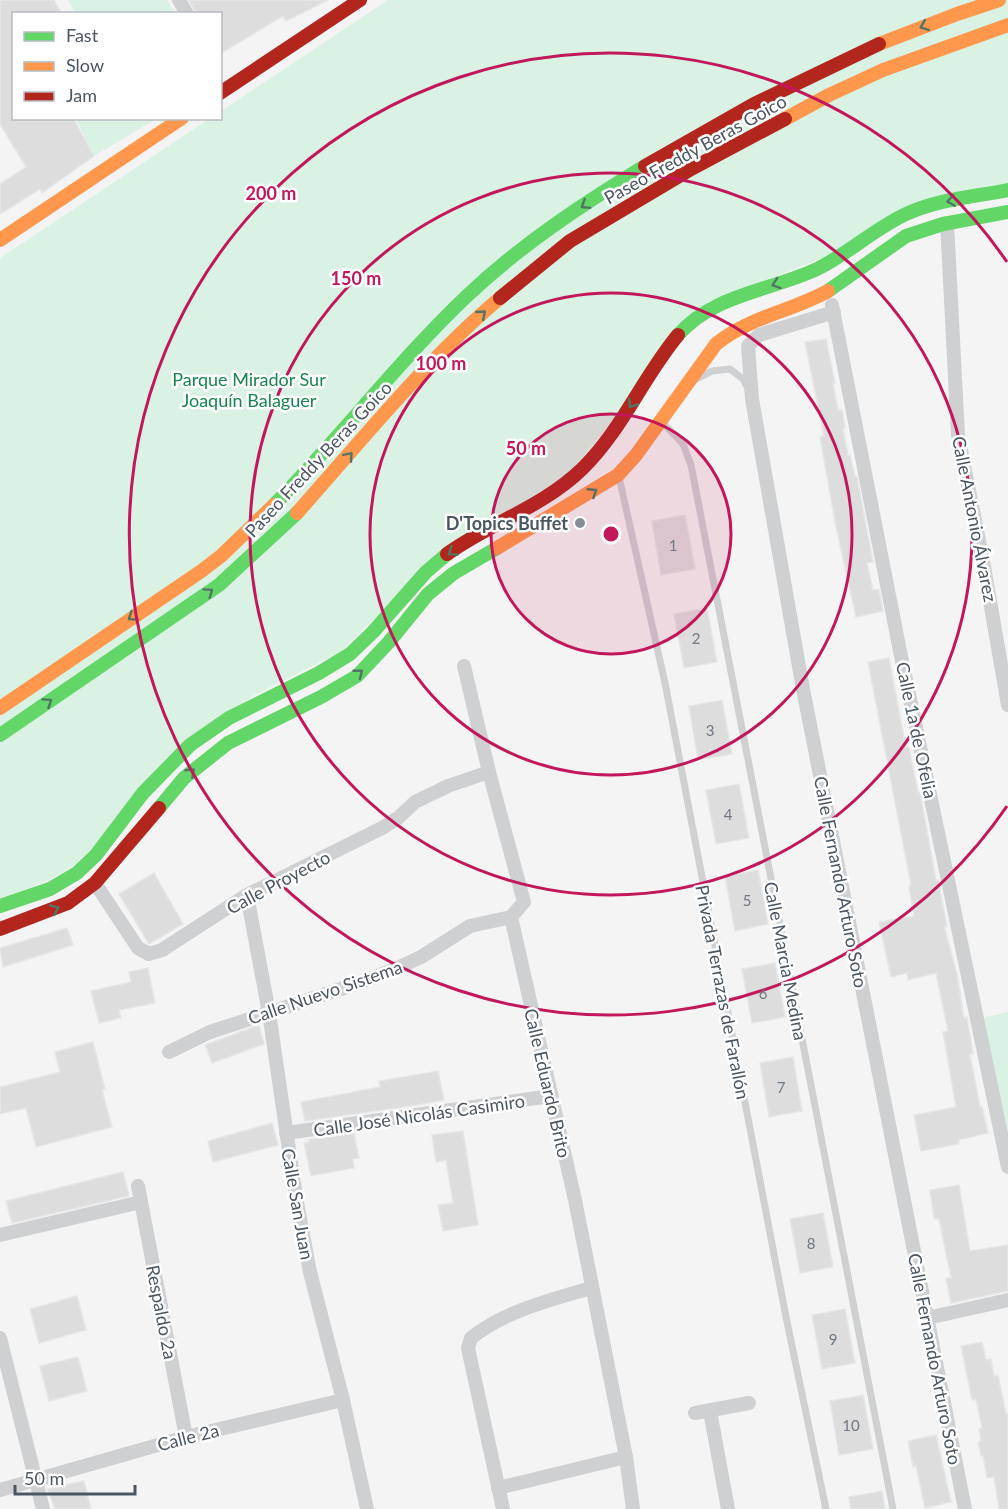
<svg xmlns="http://www.w3.org/2000/svg" width="1008" height="1509" viewBox="0 0 1008 1509" font-family="Lato,sans-serif">
<rect width="100%" height="100%" fill="#f4f4f4"/>
<g fill="#d9f2e3">
<polygon points="68,0 167,0 175,13 75,13"/>
<path d="M388,0H1008V189L965,196L833,254L707,303L592,446L570,471L372,621L340,652L251,697L79,861C55,880 28,889 0,898V258L209,119L220,118L221,111Z"/>
<polygon points="76,119 156,119 94,156"/>
<polygon points="1008,1012 1008,1130 982,1018"/>
</g>
<g fill="#ddddde" stroke="#e5e6e7" stroke-width="1.5">
<polygon points="0,0 54,0 62,14 14,14 14,118 73,118 94,156 42,193 40,189 0,214 0,184 26,167 0,124"/>
<polygon points="189,0 328,0 286,21 283,16 220,54 220,14 196,14"/>
<polygon points="826,339 835,383 833,384 838,410 842,410 845,428 843,429 848,455 850,455 855,477 857,477 873,562 867,563 873,590 879,589 883,611 856,617 836,527 820,437 824,436 805,342"/>
<polygon points="685,515 695,569 661,575 652,521"/>
<polygon points="707,608 717,662 684,668 674,614"/>
<polygon points="889,658 906,748 909,747 918,792 920,792 936,880 938,880 947,926 944,926 957,974 964,1018 967,1017 973,1054 970,1054 980,1107 982,1107 988,1133 959,1140 959,1144 921,1151 914,1115 956,1107 943,1032 948,1031 936,973 908,980 907,973 891,977 879,922 914,916 909,886 911,885 868,662"/>
<polygon points="722,700 732,754 698,760 689,706"/>
<polygon points="739,784 749,838 716,844 706,790"/>
<polygon points="758,870 768,924 735,931 725,876"/>
<polygon points="154,873 183,924 149,944 119,894"/>
<polygon points="67,928 73,945 3,967 0,948"/>
<polygon points="775,963 785,1017 752,1023 742,969"/>
<polygon points="148,968 155,1003 119,1010 121,1018 99,1023 91,991 131,982 129,972"/>
<polygon points="259,1025 264,1044 212,1063 205,1045"/>
<polygon points="93,1042 105,1089 102,1090 112,1127 36,1147 26,1108 0,1114 0,1087 60,1072 55,1052"/>
<polygon points="793,1057 802,1111 769,1117 760,1063"/>
<polygon points="438,1071 444,1100 418,1105 305,1121 301,1102 380,1087 379,1081"/>
<polygon points="272,1123 278,1145 213,1162 208,1141"/>
<polygon points="463,1131 478,1225 443,1231 438,1205 453,1203 446,1160 436,1162 432,1135"/>
<polygon points="354,1133 359,1158 353,1159 354,1168 311,1176 304,1143 309,1142 309,1139"/>
<polygon points="123,1172 129,1196 12,1223 6,1201"/>
<polygon points="959,1185 970,1251 1008,1245 1008,1291 951,1303 946,1278 951,1278 939,1219 934,1219 930,1190"/>
<polygon points="823,1213 833,1267 800,1273 790,1219"/>
<polygon points="77,1296 86,1330 39,1343 30,1309"/>
<polygon points="845,1309 855,1363 822,1369 812,1315"/>
<polygon points="982,1342 986,1360 991,1359 994,1376 998,1375 1006,1414 1008,1414 1008,1509 999,1509 994,1477 987,1478 983,1456 981,1456 978,1442 981,1441 979,1429 982,1428 976,1399 972,1400 961,1346"/>
<polygon points="78,1357 87,1391 49,1401 40,1366"/>
<polygon points="863,1395 873,1449 839,1455 830,1401"/>
<polygon points="936,1435 951,1502 925,1508 916,1466 913,1467 908,1441"/>
<polygon points="84,1481 91,1509 55,1509 47,1489"/>
<polygon points="882,1491 885,1509 851,1509 849,1497"/>
</g>
<g fill="none" stroke-linecap="round" stroke-linejoin="round">
<g stroke="#ced0d2" stroke-width="7">
<polyline points="698,378 712,371 730,369 743,379 748,389"/>
<polyline points="663,423 683,444 691,465 893,1509"/>
<polyline points="619,477 665,683 786,1317 826,1509"/>
</g>
<g stroke="#ced0d2" stroke-width="14">
<polyline points="179,0 187,14"/>
<polyline points="947,223 958,435 983,561 1008,705"/>
<polyline points="832,305 900,651 1008,1167"/>
<polyline points="834,312 759,335 748,346 752,399 803,689 965,1509"/>
<polyline points="464,666 489,772 524,902 511,917"/>
<polyline points="95,883 138,948 149,954 162,950 247,895 382,828 398,818 415,802 448,786 489,772"/>
<polyline points="247,895 269,1013 296,1197 310,1272 343,1400 367,1509"/>
<polyline points="511,917 575,1200 626,1457 633,1509"/>
<polyline points="169,1052 210,1032 362,982 395,969 421,957 470,926 511,917"/>
<polyline points="286,1133 551,1096"/>
<polyline points="138,1186 186,1437"/>
<polyline points="0,1235 141,1202"/>
<polyline points="927,1318 1008,1300"/>
<polyline points="0,1338 43,1509"/>
<polyline points="710,1411 728,1509"/>
<polyline points="695,1413 749,1403"/>
<polyline points="498,1488 626,1457"/>
<polyline points="0,1490 186,1437 343,1400"/>
<path d="M503,1509L468,1348L471,1338C505,1311 550,1300 591,1288"/>
</g>
<g stroke="#63d668" stroke-width="14">
<polyline points="828,291 906,236 943,224 1008,212"/>
<path d="M678,335C714,294 770,291 817,269C848,254 874,229 906,214C939,199 973,197 1008,190"/>
<path d="M274,505C341,437 399,360 469,294C522,244 583,204 645,166"/>
<polyline points="0,735 219,585 297,513"/>
<polyline points="159,808 184,778 228,743 321,697 357,676 389,642 428,594 454,573 497,548"/>
<polyline points="0,906 50,889 77,873 96,855 143,793 190,745 229,718 319,673 350,654 373,632 426,572 447,554"/>
</g>
<g stroke="#ff974d" stroke-width="14">
<polyline points="879,44 957,14 999,0"/>
<polyline points="785,119 829,95 883,70 1008,25"/>
<polyline points="0,240 182,118"/>
<path d="M297,513C362,440 425,361 500,298"/>
<path d="M497,548L618,475L636,455L716,344C751,316 790,312 828,291"/>
<polyline points="0,708 200,572 221,556 274,505"/>
</g>
<g stroke="#b3261e" stroke-width="14">
<polyline points="220,93 360,0"/>
<polyline points="645,166 754,104 879,44"/>
<polyline points="500,298 570,241 691,169 785,119"/>
<path d="M447,554C490,523 543,507 582,469C622,430 643,377 678,335"/>
<polyline points="0,929 68,903 95,883 159,808"/>
</g>
</g>
<defs><path id="oneway-chevron" d="M-2-3.5L2.5 0L-2 3.5" fill="none" stroke-width="1.6" stroke-linecap="round" stroke-linejoin="round" transform="scale(1.5)"/></defs>
<g stroke="#507663">
<use href="#oneway-chevron" transform="translate(924 26) rotate(159)"/>
<use href="#oneway-chevron" transform="translate(951 201) rotate(172)"/>
<use href="#oneway-chevron" transform="translate(585 205) rotate(148)"/>
<use href="#oneway-chevron" transform="translate(776 284) rotate(162)"/>
<use href="#oneway-chevron" transform="translate(482 314) rotate(-41)"/>
<use href="#oneway-chevron" transform="translate(632 404) rotate(123)"/>
<use href="#oneway-chevron" transform="translate(349 456) rotate(-49)"/>
<use href="#oneway-chevron" transform="translate(593 492) rotate(-33)"/>
<use href="#oneway-chevron" transform="translate(452 552) rotate(145)"/>
<use href="#oneway-chevron" transform="translate(209 592) rotate(-35)"/>
<use href="#oneway-chevron" transform="translate(132 617) rotate(146)"/>
<use href="#oneway-chevron" transform="translate(359 673) rotate(-38)"/>
<use href="#oneway-chevron" transform="translate(48 702) rotate(-34)"/>
<use href="#oneway-chevron" transform="translate(191 772) rotate(-43)"/>
<use href="#oneway-chevron" transform="translate(55 909) rotate(-23)"/>
</g>
<circle cx="611" cy="534" r="120" fill="#c2185b" fill-opacity=".12"/>
<g fill="none" stroke="#c2185b" stroke-width="3">
<circle cx="611" cy="534" r="120"/>
<circle cx="611" cy="534" r="241"/>
<circle cx="611" cy="534" r="361"/>
<path d="M1007 806A481 481 0 1 1 1007 262"/>
</g>
<circle fill="#868d94" stroke="#fff" stroke-width="2" cx="580" cy="523" r="6"/>
<g text-anchor="middle" dominant-baseline="central" stroke-width="5" stroke-linejoin="round" paint-order="stroke">
<g font-size="15" fill="#707881">
<text x="673" y="545">1</text>
<text x="696" y="638">2</text>
<text x="710" y="730">3</text>
<text x="728" y="814">4</text>
<text x="747" y="900">5</text>
<text x="763" y="993">6</text>
<text x="781" y="1087">7</text>
<text x="811" y="1243">8</text>
<text x="833" y="1339">9</text>
<text x="851" y="1425">10</text>
</g>
<g font-size="18" fill="#4a5661" stroke="#fff">
<text transform="translate(695 149) rotate(-29)">Paseo Freddy Beras Goico</text>
<text transform="translate(318 459) rotate(-47)">Paseo Freddy Beras Goico</text>
<text transform="translate(975 519) rotate(79)">Calle Antonio Álvarez</text>
<text transform="translate(917 730) rotate(78)">Calle 1a de Ofelia</text>
<text transform="translate(278 882) rotate(-28)">Calle Proyecto</text>
<text transform="translate(841 882) rotate(79)">Calle Fernando Arturo Soto</text>
<text transform="translate(786 961) rotate(79)">Calle Marcia Medina</text>
<text transform="translate(325 992) rotate(-19)">Calle Nuevo Sistema</text>
<text transform="translate(723 992) rotate(79)">Privada Terrazas de Farallón</text>
<text transform="translate(548 1083) rotate(77)">Calle Eduardo Brito</text>
<text transform="translate(419 1115) rotate(-8)">Calle José Nicolás Casimiro</text>
<text transform="translate(298 1204) rotate(80)">Calle San Juan</text>
<text transform="translate(162 1312) rotate(79)">Respaldo 2a</text>
<text transform="translate(935 1359) rotate(79)">Calle Fernando Arturo Soto</text>
<text transform="translate(188 1437) rotate(-14)">Calle 2a</text>
</g>
<g font-size="18" fill="#17864f" stroke="#fff">
<text x="249" y="379">Parque Mirador Sur<tspan x="249" dy="21">Joaquín Balaguer</tspan></text>
</g>
<g font-size="18" font-weight="bold" fill="#4a5661" stroke="#fff" text-anchor="end">
<text x="568" y="523">D'Topics Buffet</text>
</g>
</g>
<circle cx="611" cy="534" r="9" fill="#c2185b" stroke="#fff" stroke-width="3"/>
<g font-size="18" text-anchor="middle" font-weight="bold" fill="#c2185b" stroke="#fff" stroke-width="5" stroke-linejoin="round" paint-order="stroke">
<text x="271" y="200">200 m</text>
<text x="356" y="285">150 m</text>
<text x="441" y="370">100 m</text>
<text x="526" y="455">50 m</text>
</g>
<rect x="12" y="12" width="210" height="108" fill="#ffffff" stroke="#b7bbc0" stroke-width="1.5"/>
<rect x="24" y="32" width="30" height="9" fill="#63d668" stroke="#b7bbc0" stroke-width="1.5"/>
<text x="66" y="42" font-size="18" fill="#4a5661">Fast</text>
<rect x="24" y="62" width="30" height="9" fill="#ff974d" stroke="#b7bbc0" stroke-width="1.5"/>
<text x="66" y="72" font-size="18" fill="#4a5661">Slow</text>
<rect x="24" y="92" width="30" height="9" fill="#b3261e" stroke="#b7bbc0" stroke-width="1.5"/>
<text x="66" y="102" font-size="18" fill="#4a5661">Jam</text>
<path d="M15 1485v9h120v-9" fill="none" stroke="#4a5661" stroke-width="3"/>
<text x="24" y="1485" font-size="18" fill="#4a5661" stroke="#ffffff" stroke-width="4.5" paint-order="stroke">50 m</text>
</svg>
